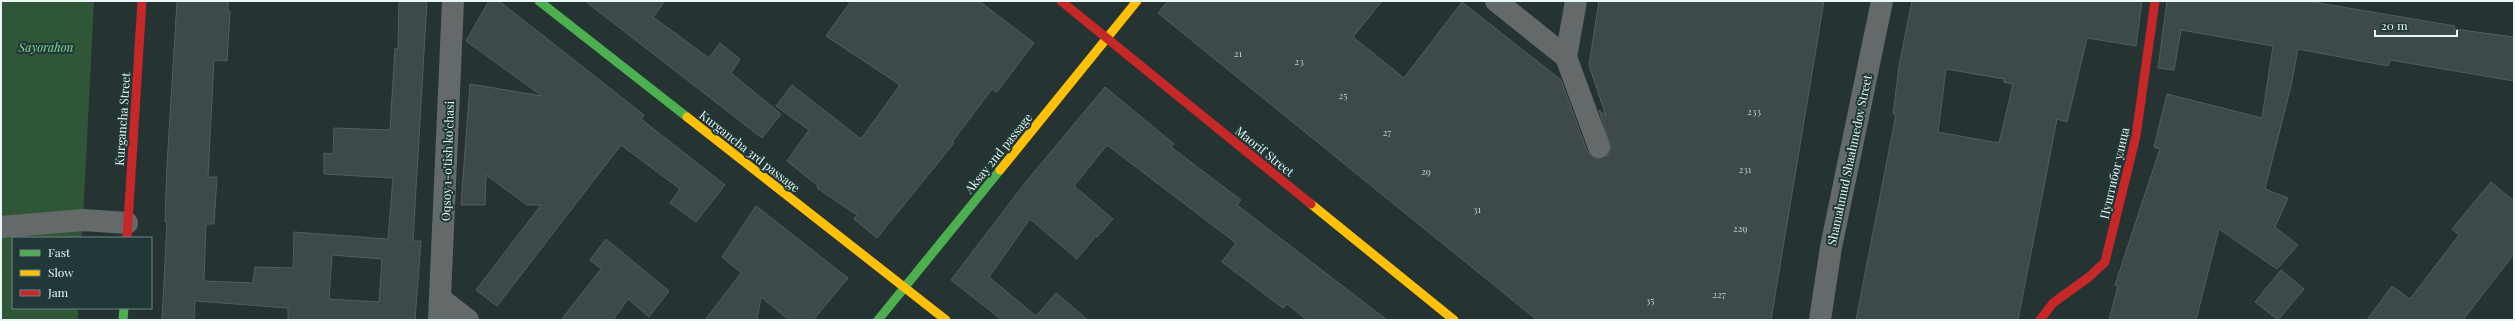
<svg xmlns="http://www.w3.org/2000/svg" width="2515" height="321" viewBox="0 0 2515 321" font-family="'Playfair Display',serif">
<rect width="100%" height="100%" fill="#263333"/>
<polygon fill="#2e5637" points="1,1 94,1 82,238 13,238 13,308 78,308 78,320 1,320"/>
<g fill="#3e494a" stroke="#535d5e" fill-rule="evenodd">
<path d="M177,1H228V11L230,12L227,61L214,60L208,177H217L214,224H206L204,281L253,283L255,267L293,268L294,232L388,239L393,178L324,174V153L333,154L334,128L390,130L395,48L398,49L399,1H427L413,241H421L415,320H288V308L195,301L194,320H162L167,222H165L167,165ZM332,255L382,259L379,302L329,299Z"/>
<polygon points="489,1 499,1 644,115 641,119 725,185 696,222 670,203 680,189 621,145 497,306 476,290 541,205 527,205 486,175 485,205 461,205 470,84 542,96 466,41"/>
<polygon points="585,1 665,1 653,17 709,58 720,43 740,59 731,73 781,114 762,138"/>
<polygon points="851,1 979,1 1034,43 997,92 992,89 952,142 954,143 877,238 854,219 857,215 817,188 818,186 787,161 809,130 776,106 792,85 861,139 900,85 826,36"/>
<polygon points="1168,1 1382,1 1353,37 1404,78 1462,2 1561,80 1587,151 1597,159 1608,155 1611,149 1599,110 1606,116 1589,65 1599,1 1824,1 1771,320 1537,320 1158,13"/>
<path d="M1912,1H2142L2136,46L2087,38L2067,122L2057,119L2018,320H1856L1896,114H1893L1899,66ZM1946,69L2004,79V82L2013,84L1999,143L1938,132Z"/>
<polygon points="2167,1 2307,1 2455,26 2454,29 2514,37 2514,81 2390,60 2388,66 2298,49 2291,86 2265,189 2288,198 2275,227 2298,245 2277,269 2219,229 2196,320 2109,320 2118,286 2115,285 2160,149 2154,147 2167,94 2262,118 2273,46 2181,30 2174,70 2158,68"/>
<polygon points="1105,87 1174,144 1171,147 1241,200 1237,205 1387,320 1307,320 1287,304 1283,308 1222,262 1236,243 1107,145 1074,186 1113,219 1097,237 1096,236 1077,259 1030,219 989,277 1036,316 1056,293 1088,320 1002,320 951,280 1025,183"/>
<polygon points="2491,182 2514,201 2514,254 2463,320 2367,320 2392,286 2410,299 2459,235 2452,229"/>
<polygon points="756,206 848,278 813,320 789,320 761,297 757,320 705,320 741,273 722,257"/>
<polygon points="606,239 669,291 649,317 628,299 613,320 561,320 601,269 590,260"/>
<polygon points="2281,270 2304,289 2278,320 2255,302"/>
</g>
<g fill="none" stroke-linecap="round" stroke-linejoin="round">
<g stroke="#646a69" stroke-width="22">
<polyline points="1496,1 1566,57 1599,147"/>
<polyline points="1566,57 1576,1"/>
<polyline points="1,227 83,220 127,223"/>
<polyline points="441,299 468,320"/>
<polyline points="439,320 453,1"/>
<polyline points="1820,320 1831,247 1882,1"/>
</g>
<g stroke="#4caf50" stroke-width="9">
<polyline points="539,1 687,117"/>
<polyline points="123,320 124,308"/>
<polyline points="878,320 1000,170"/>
</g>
<g stroke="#ffc107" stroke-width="9">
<polyline points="687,117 946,320"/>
<polyline points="1000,170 1137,1"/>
<polyline points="1311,204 1454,320"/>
</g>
<g stroke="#c62828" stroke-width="9">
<polyline points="1061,1 1311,204"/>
<polyline points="127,238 142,1"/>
<polyline points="2040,320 2053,303 2089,277 2105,262 2136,136 2155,1"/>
</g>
</g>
<g text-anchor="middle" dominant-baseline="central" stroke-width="4" stroke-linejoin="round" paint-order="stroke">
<g font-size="10" fill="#becccc">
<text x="1238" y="53">21</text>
<text x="1299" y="61">23</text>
<text x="1343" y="95">25</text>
<text x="1754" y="111">233</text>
<text x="1387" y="132">27</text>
<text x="1745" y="169">231</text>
<text x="1426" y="171">29</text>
<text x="1477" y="209">31</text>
<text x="1740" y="228">229</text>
<text x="1719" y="294">227</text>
<text x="1650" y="300">35</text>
</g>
<g font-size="12" font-style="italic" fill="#85d694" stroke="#213838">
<text x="46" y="47">Sayorahon</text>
</g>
<g font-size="12" fill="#e9f7f7" stroke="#213838">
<text transform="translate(122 119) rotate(-86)">Kurgancha Street</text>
<text transform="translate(750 151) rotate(38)">Kurgancha 3rd passage</text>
<text transform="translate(1265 151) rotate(39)">Maorif Street</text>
<text transform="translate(998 153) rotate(-51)">Aksay 2nd passage</text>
<text transform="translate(1849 160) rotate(-78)">Shamahmud Shaahmedov Street</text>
<text transform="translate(447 161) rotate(-88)">Oqsoy 1-o'tish ko'chasi</text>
<text transform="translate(2114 173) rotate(-77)">Пуштибог улица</text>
</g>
</g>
<rect width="2515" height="321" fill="none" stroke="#e9f7f7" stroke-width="4"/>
<rect x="12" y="237" width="140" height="72" fill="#213838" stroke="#718484"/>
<rect x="20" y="250" width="20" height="6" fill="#4caf50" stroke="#718484"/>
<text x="48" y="257" font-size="12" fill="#e9f7f7">Fast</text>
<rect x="20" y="270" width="20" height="6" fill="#ffc107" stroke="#718484"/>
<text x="48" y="277" font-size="12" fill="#e9f7f7">Slow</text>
<rect x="20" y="290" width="20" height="6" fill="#c62828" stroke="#718484"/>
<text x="48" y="297" font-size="12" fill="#e9f7f7">Jam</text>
<path d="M2375 30v6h82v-6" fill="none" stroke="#e9f7f7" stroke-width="2"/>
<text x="2381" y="30" font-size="12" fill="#e9f7f7" stroke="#213838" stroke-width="3" paint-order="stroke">20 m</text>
</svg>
